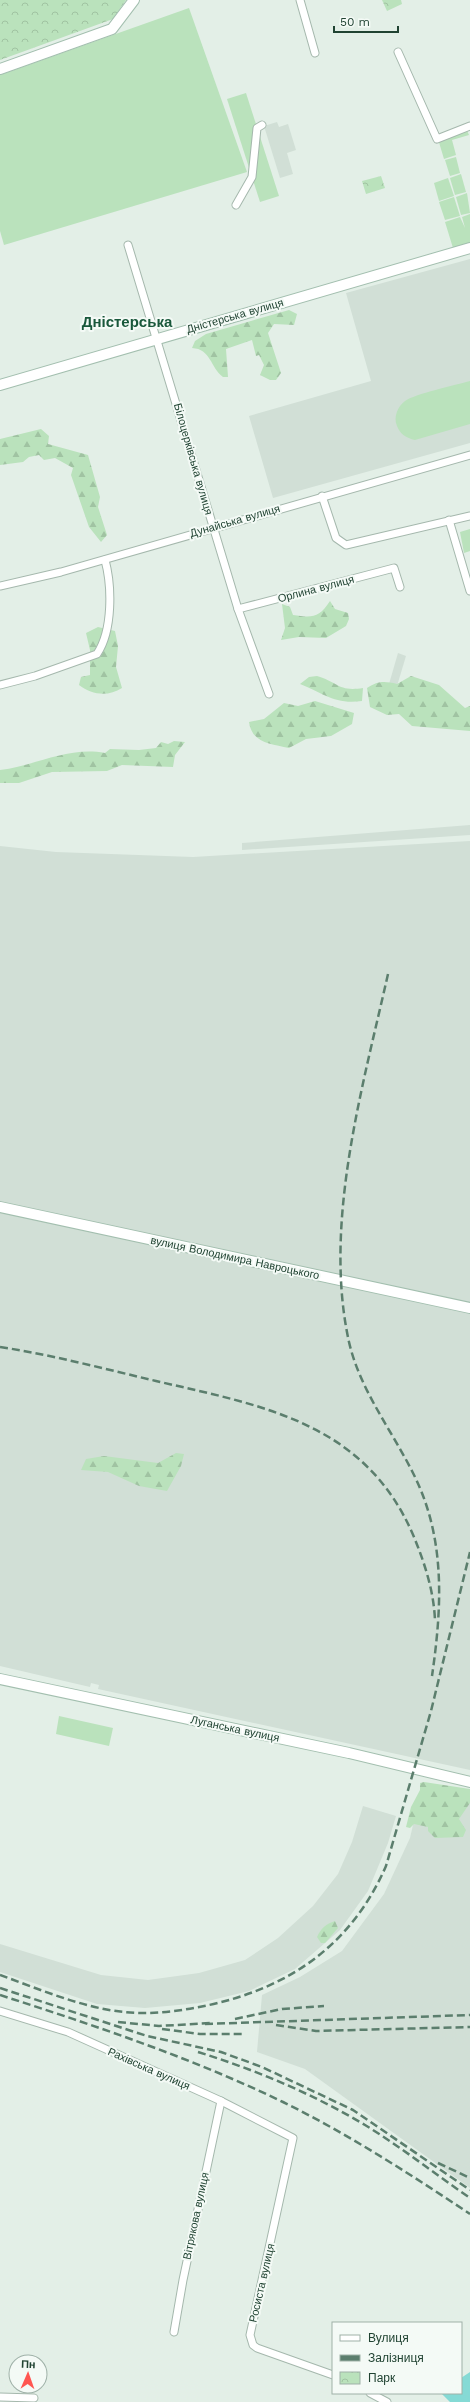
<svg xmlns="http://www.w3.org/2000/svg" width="470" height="2402" viewBox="0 0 470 2402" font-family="'Work Sans',sans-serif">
<defs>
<pattern id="forest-firs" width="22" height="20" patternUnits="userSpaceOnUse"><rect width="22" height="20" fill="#bae2bc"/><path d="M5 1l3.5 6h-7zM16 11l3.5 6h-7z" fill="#a0c3a2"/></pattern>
<pattern id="park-crowns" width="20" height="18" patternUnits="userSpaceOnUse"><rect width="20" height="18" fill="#bae2bc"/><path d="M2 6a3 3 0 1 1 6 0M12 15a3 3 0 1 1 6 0" fill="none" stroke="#a0c3a2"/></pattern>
</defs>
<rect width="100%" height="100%" fill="#e3efe7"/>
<g fill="#d1dfd6">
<polygon points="277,122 279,127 288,124 296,150 287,153 293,174 280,178 264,126"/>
<polygon points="470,259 470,443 273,498 249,416 371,381 346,293"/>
<polygon points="398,653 406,656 397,686 389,684"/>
<polygon points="470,825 470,835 242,850 242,843"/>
<polygon points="470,841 470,1770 98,1689 99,1685 91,1683 90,1687 0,1666 0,846 56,852 193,857"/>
<polygon points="422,1786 470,1798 470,2188 305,2069 257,2052 262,1995 300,1977 342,1951 384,1894 410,1838"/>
<polygon points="363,1806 396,1816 388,1843 368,1891 340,1930 295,1969 249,1991 200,2003 145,2008 97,2004 0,1972 0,1944 101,1975 148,1980 199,1973 245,1960 278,1938 313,1906 338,1874 352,1842"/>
</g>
<g fill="#bae2bc">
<polygon points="189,8 247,172 4,245 0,231 0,75"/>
<polygon points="246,93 279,196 260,202 227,99"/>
<polygon points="466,128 469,135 452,140 456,155 444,159 438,139"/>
<polygon points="456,157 460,173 450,176 445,160"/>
<polygon points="461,174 466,192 455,195 450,178"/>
<polygon points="448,178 454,196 439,201 434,183"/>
<polygon points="467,193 470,213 461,215 456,197"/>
<polygon points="454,197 460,216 445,220 439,202"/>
<polygon points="470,214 470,244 453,248 445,222 460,217 465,228 462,217"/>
<path d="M470,381V424L415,440C406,438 400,434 397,426C393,417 398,406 405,401C414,394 456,385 470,381Z"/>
<polygon points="470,529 470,551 464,553 460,532"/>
<polygon points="59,1716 113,1728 109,1746 56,1734"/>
</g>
<g fill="url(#forest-firs)">
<path d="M289,310L297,314L294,325L274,324L268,333L281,373L276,380H270L260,375L264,365L259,355L256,356L252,340L226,349L228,377H223C210,367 211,349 192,348L195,341L206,334Z"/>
<polygon points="41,429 49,436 48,444 88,455 100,497 98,507 107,535 101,542 89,527 71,475 73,468 55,458 44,460 39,455 29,457 23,462 0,465 0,439"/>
<path d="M330,601L335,609L348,613L349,619L346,626L326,638L299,637L281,640L285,628L282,604L290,607L293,615C312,618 319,618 330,601Z"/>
<path d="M98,627L115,631L118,646L116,667L122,688C108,697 92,695 79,685L81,677L90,675V650L86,633Z"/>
<path d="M317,676C338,682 338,692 363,688L362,701C335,705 323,693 300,684L309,677Z"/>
<path d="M411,676L439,685L465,708L470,706V731L412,726L399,714L387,715L370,707L367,688C378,681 384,681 397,684Z"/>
<path d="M315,701L354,713L352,724L331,736L306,739L289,748C270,744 252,743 249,722L264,719L284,703L298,706Z"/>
<path d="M174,741L185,742L175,755L173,767L122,765L107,771L52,772L19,783H0V770C35,766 68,746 105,753L110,749L139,750L156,748L161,742L168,744Z"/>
<polygon points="176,1453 184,1454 181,1466 167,1491 139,1486 108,1472 81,1470 86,1459 104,1456 158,1463"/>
<polygon points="424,1782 470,1789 470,1803 459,1819 466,1830 463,1837 435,1838 428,1831 428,1827 414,1824 410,1828 406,1827 411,1807 420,1790 420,1783"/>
<path d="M335,1921L338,1928L325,1943H321L317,1937C321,1928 326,1924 335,1921Z"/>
</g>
<g fill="url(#park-crowns)">
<polygon points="0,0 126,0 113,19 0,60"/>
<polygon points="382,0 401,0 402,4 387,11"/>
<polygon points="381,176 385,188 366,194 362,181"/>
</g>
<polygon fill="#85dad5" points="470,2372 470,2402 450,2402 441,2393 461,2393 461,2378"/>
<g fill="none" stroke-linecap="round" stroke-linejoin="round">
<g stroke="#a5b8ad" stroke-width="9">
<g id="street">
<polyline points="300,0 315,53"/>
<polyline points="398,52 437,139 470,126"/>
<polyline points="236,205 252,177 257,128 262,125"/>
<polyline points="128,245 238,609 269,694"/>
<polyline points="322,496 336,538 346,545 470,516"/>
<polyline points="449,520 470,591"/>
<polyline points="0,586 61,572 470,455"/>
<polyline points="238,609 394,568 400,587"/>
<path d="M0,685L35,676L97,654C113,630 112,586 105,560"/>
<polyline points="0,2011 68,2032 221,2101 293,2138 250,2335 253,2345 257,2348 333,2375"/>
<polyline points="174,2332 183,2280 221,2101"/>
<polyline points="370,2393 387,2402"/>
<polyline points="0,2397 34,2398"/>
</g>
</g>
<g stroke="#a3bfaf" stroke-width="12">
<g id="secondary">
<polyline points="0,69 112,29 134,0"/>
<polyline points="0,385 470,248"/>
<polyline points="0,1207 470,1308"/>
<polyline points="0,1679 349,1753 470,1782"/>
</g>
</g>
<use href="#street" stroke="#fff" stroke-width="7"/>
<use href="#secondary" stroke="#fff" stroke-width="10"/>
<g stroke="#5b7e6d" stroke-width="2.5" stroke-dasharray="8 4" stroke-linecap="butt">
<path d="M388,974C362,1090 323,1224 349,1342C360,1390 391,1429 413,1473C446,1538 442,1607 432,1676"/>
<path d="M0,1347C53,1355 105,1369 156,1381C264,1406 366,1423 414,1537C425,1564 434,1592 435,1621"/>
<path d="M0,1975C39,1989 83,2008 124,2012C152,2015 181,2011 209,2005C291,1987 352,1944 386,1866L431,1711L470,1552"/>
<polyline points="0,1988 147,2036 221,2052 262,2067 353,2110 470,2190"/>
<path d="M0,1995C96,2026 192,2058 283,2102C348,2134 410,2174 470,2214"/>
<polyline points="235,2019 282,2009 324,2006"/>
<polyline points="118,2022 159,2026 210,2023"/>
<polyline points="205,2024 470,2015"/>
<polyline points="276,2025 316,2031 470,2027"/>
<polyline points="162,2029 200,2034 245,2034"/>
<path d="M198,2052C256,2070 313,2094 365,2125C401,2147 435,2174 470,2198"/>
<polyline points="438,2163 470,2178"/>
</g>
</g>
<g text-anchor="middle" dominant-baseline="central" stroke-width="4" stroke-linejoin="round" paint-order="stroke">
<g font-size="11" fill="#204332" stroke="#f4faf6">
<text transform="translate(235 316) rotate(-16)">Дністерська вулиця</text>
<text transform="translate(193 459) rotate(74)">Білоцерківська вулиця</text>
<text transform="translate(235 521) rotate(-16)">Дунайська вулиця</text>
<text transform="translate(316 589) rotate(-15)">Орлина вулиця</text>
<text transform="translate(235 1258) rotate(12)">вулиця Володимира Навроцького</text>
<text transform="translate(235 1729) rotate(12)">Луганська вулиця</text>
<text transform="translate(149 2069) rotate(24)">Рахівська вулиця</text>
<text transform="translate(196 2216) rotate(-78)">Вітрякова вулиця</text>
<text transform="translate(262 2283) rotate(-77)">Росиста вулиця</text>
</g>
<g font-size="15" font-weight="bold" fill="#19583b" stroke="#f4faf6">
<text x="127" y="322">Дністерська</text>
</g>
</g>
<rect x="332" y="2322" width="130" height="72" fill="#f4faf6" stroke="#9fb1a8"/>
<rect x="340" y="2335" width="20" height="6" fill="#ffffff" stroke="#9fb1a8"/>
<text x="368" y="2342" font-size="12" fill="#204332">Вулиця</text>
<rect x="340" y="2355" width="20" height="6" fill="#5b7e6d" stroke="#9fb1a8"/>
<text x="368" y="2362" font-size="12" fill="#204332">Залізниця</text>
<rect x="340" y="2372" width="20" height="12" fill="url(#park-crowns)" stroke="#9fb1a8"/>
<text x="368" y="2382" font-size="12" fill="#204332">Парк</text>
<g transform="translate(28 2374) rotate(2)"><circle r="19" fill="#f4faf6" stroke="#9fb1a8"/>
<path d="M0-3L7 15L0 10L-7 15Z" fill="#ff5651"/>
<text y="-6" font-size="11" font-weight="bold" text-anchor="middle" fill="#204332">Пн</text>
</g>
<path d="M334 26v6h64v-6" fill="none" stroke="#204332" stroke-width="2"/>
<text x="340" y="26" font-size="12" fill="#204332" stroke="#f4faf6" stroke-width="3" paint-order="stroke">50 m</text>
</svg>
